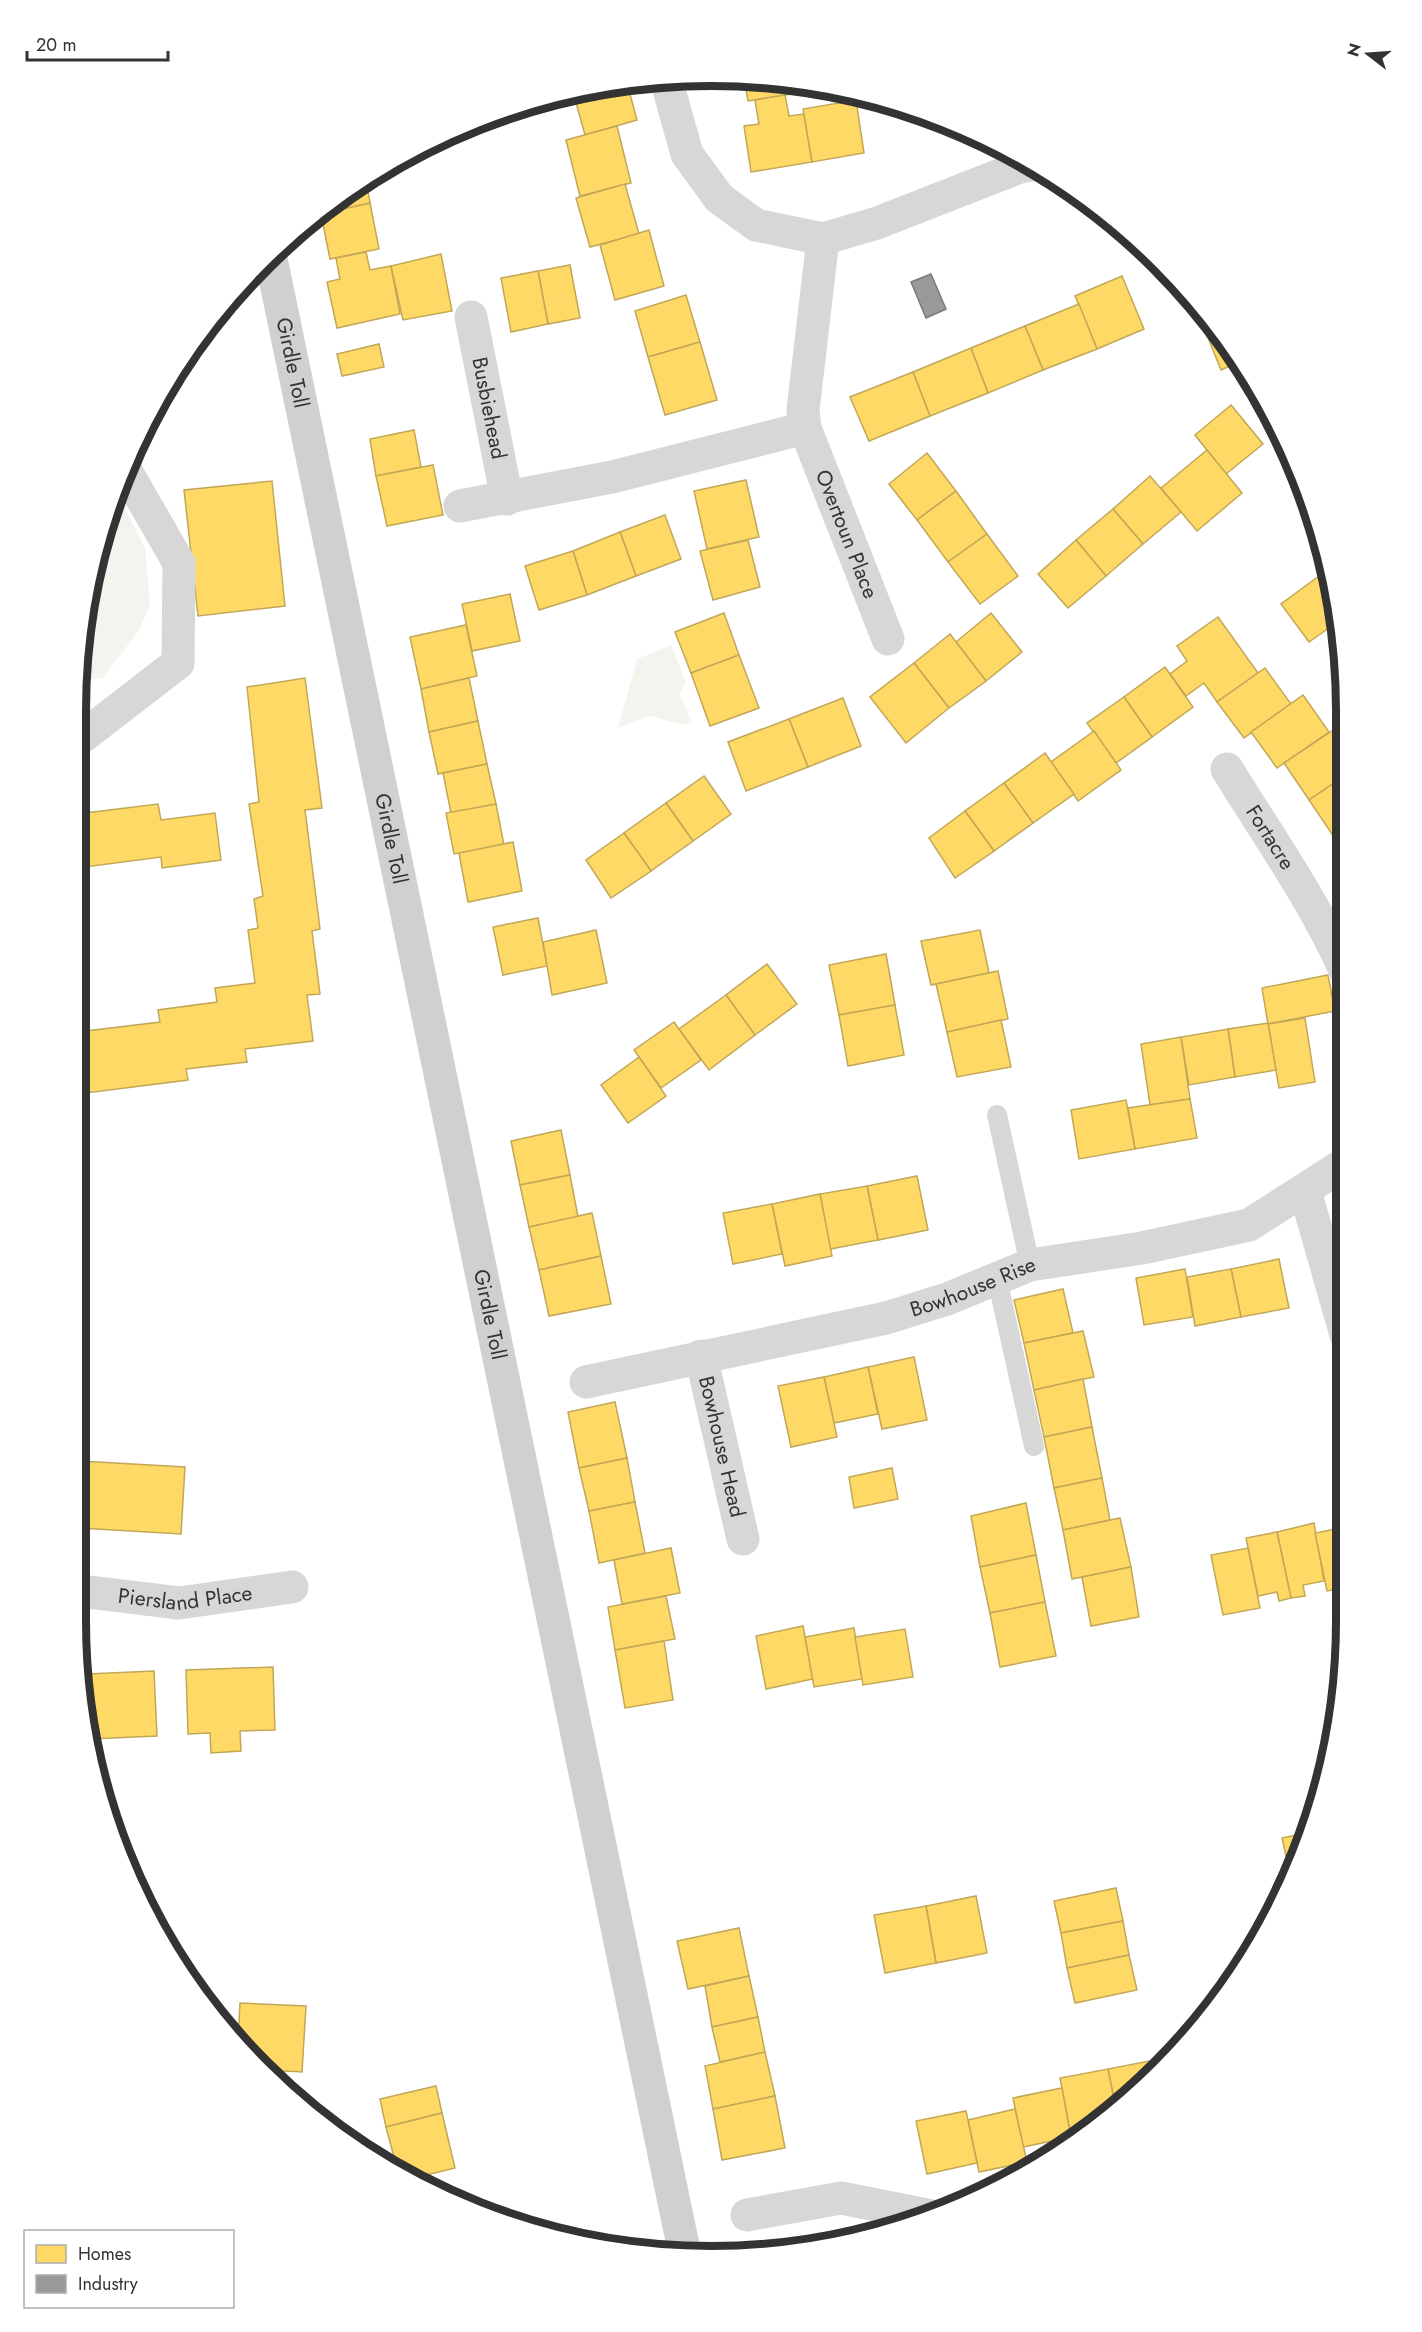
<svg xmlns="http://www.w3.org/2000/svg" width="1422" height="2332" viewBox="0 0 1422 2332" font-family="Jost,sans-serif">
<rect width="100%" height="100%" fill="#fff"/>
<g fill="#f1f5ed">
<polygon points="113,498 121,501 145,548 150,604 140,629 103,678 89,680 76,690 76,669 109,506"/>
<polygon points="671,645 686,683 679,694 692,722 684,725 650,716 618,728 637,659"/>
</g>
<g fill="#ffd966" stroke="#c2a757" stroke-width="1.5">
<polygon points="744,78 796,83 797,93 748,101"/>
<polygon points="627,83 637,120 585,135 573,92 587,87"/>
<polygon points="785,95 789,116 804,114 812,162 751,172 744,126 759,124 755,100"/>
<polygon points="856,100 864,153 812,162 803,109"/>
<polygon points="617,126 631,183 580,196 566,140"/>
<polygon points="366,178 370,203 321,214 358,182"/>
<polygon points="625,184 639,234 590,247 576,198"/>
<polygon points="370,203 379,249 330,259 321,214"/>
<polygon points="649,230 664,286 615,300 600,245"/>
<polygon points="366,252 370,270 391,266 400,314 337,328 327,282 340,279 336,258"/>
<polygon points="441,254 452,311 403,320 391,266"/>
<polygon points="570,265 580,318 548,324 538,271"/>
<polygon points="538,271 548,324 511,332 501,278"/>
<polygon points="1122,276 1144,329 1097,349 1075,296"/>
<polygon points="1189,292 1206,316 1200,318"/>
<polygon points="686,295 700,342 648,357 635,311"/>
<polygon points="1079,304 1097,349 1043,370 1025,326"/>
<polygon points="1206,316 1239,362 1221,370 1200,318"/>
<polygon points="1025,326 1043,370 988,393 971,348"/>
<polygon points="700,342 717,400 665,415 648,357"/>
<polygon points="379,344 384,367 342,376 337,354"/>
<polygon points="971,348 988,393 930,416 913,372"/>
<polygon points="913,372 930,416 869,441 850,397"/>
<polygon points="1231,405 1263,444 1226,474 1195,435"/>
<polygon points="414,430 421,467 376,476 370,439"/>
<polygon points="1207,450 1242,493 1197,531 1161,488"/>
<polygon points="927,453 956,491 917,520 889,484"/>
<polygon points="433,465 443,515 387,526 376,476"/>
<polygon points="1150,476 1181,512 1143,544 1113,509"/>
<polygon points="746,480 759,537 707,549 694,491"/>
<polygon points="272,481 285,606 198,616 184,490"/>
<polygon points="956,491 987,534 948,562 917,520"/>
<polygon points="1113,509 1143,544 1106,576 1076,540"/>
<polygon points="665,515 681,559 636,576 620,532"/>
<polygon points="620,532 636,576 587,595 573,551"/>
<polygon points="987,534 1018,576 980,604 948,562"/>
<polygon points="748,540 760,587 713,600 700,551"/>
<polygon points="1076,540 1106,576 1068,608 1038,574"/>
<polygon points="573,551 587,595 539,610 525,566"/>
<polygon points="1326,571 1336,623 1309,642 1281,604"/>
<polygon points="510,594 520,641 472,651 462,604"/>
<polygon points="724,613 739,655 691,673 675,632"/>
<polygon points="991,613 1022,652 986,681 956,642"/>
<polygon points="1218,617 1258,673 1217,702 1204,683 1186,696 1170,674 1187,661 1177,646"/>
<polygon points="466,625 477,676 421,689 410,637"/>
<polygon points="950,634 986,681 949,708 914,663"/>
<polygon points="739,655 759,708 710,726 691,673"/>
<polygon points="914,663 949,708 906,743 870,697"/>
<polygon points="1165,667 1193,707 1152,737 1124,697"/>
<polygon points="1265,668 1291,704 1244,738 1217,702"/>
<polygon points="305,678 322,808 305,810 320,929 312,931 320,994 307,995 313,1041 245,1049 247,1062 186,1069 188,1080 78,1094 78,1032 160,1022 158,1010 217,1002 215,988 255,983 248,930 258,928 254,899 263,896 249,804 259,802 247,687"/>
<polygon points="469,678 478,721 429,732 421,689"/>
<polygon points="1303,695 1329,732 1277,768 1251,732"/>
<polygon points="1124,697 1152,737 1116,763 1087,723"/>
<polygon points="843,698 861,746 808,767 789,719"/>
<polygon points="789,719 808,767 746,791 728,742"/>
<polygon points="478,721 487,764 438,774 429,732"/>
<polygon points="1335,729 1346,745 1346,775 1309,800 1284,763"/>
<polygon points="1094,731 1121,770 1078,801 1051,762"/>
<polygon points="1045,753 1074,794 1033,823 1004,783"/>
<polygon points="487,764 496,804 451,813 443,773"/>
<polygon points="1346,775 1346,833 1336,840 1309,800"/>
<polygon points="704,776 731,814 693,841 666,803"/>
<polygon points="1004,783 1033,823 994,851 965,811"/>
<polygon points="666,803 693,841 651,871 624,833"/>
<polygon points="158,804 161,820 215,813 221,860 162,868 161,857 77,868 77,814"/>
<polygon points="496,804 504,845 454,854 446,813"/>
<polygon points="965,811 994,851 955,878 929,838"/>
<polygon points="624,833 651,871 611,898 586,860"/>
<polygon points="513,842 522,891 468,902 459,853"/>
<polygon points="538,918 547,966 503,975 493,927"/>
<polygon points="596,930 607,983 552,995 543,942"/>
<polygon points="980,930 989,973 931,985 921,941"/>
<polygon points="886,954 895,1005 839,1015 829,965"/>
<polygon points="767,964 797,1004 755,1035 726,995"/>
<polygon points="998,971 1008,1019 947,1032 936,984"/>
<polygon points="1328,975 1335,1011 1268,1024 1262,988"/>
<polygon points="726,995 755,1035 709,1070 679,1029"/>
<polygon points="895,1005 904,1055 848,1066 839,1015"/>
<polygon points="1305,1018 1315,1082 1279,1088 1268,1024"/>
<polygon points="1001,1020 1011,1067 957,1077 947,1032"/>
<polygon points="674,1022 701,1060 661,1088 634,1050"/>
<polygon points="1268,1023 1276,1070 1235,1077 1228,1029"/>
<polygon points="1228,1029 1235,1077 1189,1085 1181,1037"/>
<polygon points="1181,1037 1190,1099 1150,1105 1141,1044"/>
<polygon points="639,1057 666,1096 628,1123 601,1085"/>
<polygon points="1190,1099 1197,1138 1135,1149 1128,1108"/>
<polygon points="1126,1100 1135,1149 1079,1159 1071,1110"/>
<polygon points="561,1130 570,1175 520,1185 511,1141"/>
<polygon points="570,1175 578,1217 529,1227 520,1185"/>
<polygon points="917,1176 928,1230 878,1240 867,1186"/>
<polygon points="867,1186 878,1240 830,1249 820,1194"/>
<polygon points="820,1194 832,1256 785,1266 772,1204"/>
<polygon points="772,1204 782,1254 733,1264 723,1213"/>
<polygon points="592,1213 601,1256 539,1270 529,1227"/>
<polygon points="601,1256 611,1304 549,1316 539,1270"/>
<polygon points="1279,1259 1289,1308 1241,1317 1231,1269"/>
<polygon points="1185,1269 1193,1317 1144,1325 1136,1278"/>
<polygon points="1231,1269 1241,1317 1195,1326 1187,1277"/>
<polygon points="1063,1289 1073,1333 1024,1343 1014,1300"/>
<polygon points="1083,1331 1094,1377 1034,1390 1024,1343"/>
<polygon points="914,1357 927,1420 882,1429 868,1367"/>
<polygon points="868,1367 878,1414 834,1423 824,1377"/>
<polygon points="824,1377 837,1437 791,1447 778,1386"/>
<polygon points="1083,1379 1092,1427 1044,1437 1034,1390"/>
<polygon points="615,1402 627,1458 579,1468 568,1412"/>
<polygon points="1092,1427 1102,1478 1054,1488 1044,1437"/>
<polygon points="627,1458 635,1502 589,1511 579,1468"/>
<polygon points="80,1461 185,1467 181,1534 80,1528"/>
<polygon points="892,1468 898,1499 854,1508 849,1477"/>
<polygon points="1102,1478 1110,1520 1063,1530 1054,1488"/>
<polygon points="635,1502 645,1553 599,1563 589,1511"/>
<polygon points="1026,1503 1036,1555 980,1567 971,1516"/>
<polygon points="1120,1518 1131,1567 1072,1579 1063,1530"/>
<polygon points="1314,1523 1324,1581 1303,1585 1305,1596 1291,1598 1277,1532"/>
<polygon points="1346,1527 1346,1588 1327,1591 1315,1533"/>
<polygon points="1277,1532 1291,1598 1279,1601 1277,1592 1258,1596 1246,1538"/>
<polygon points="671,1548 680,1593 622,1604 614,1560"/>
<polygon points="1248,1548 1260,1608 1223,1615 1211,1555"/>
<polygon points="1036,1555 1045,1602 990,1613 980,1567"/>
<polygon points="1131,1567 1139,1617 1091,1626 1082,1577"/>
<polygon points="666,1596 675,1639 615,1650 608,1607"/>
<polygon points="1045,1602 1056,1656 1000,1667 990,1613"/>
<polygon points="803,1626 813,1679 766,1689 756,1636"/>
<polygon points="854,1628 862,1679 814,1687 805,1637"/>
<polygon points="905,1629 913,1677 863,1685 855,1637"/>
<polygon points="664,1641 673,1700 625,1708 615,1650"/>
<polygon points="80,1663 87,1663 87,1674 154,1671 157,1736 89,1739 80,1704"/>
<polygon points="273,1667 275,1730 240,1731 241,1751 211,1753 210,1733 188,1734 186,1670"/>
<polygon points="1310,1832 1290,1874 1282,1838"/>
<polygon points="1116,1888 1123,1921 1061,1933 1054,1901"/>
<polygon points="976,1896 987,1953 936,1963 926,1906"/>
<polygon points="926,1906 936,1963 885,1973 874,1915"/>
<polygon points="1123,1921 1129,1955 1067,1968 1061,1933"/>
<polygon points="739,1928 749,1976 688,1989 677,1941"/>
<polygon points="1129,1955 1137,1990 1075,2003 1067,1968"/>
<polygon points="749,1976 758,2017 712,2027 705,1986"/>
<polygon points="240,2003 306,2006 302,2072 268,2070 238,2040"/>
<polygon points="758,2017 765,2052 720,2062 712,2027"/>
<polygon points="765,2052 775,2096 713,2109 705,2066"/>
<polygon points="1149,2061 1153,2078 1116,2110 1108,2069"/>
<polygon points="1108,2069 1116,2110 1085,2134 1071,2137 1060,2078"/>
<polygon points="436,2086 442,2113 386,2127 380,2099"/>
<polygon points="1062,2088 1071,2137 1023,2147 1013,2098"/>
<polygon points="775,2096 785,2148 722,2160 713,2109"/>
<polygon points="1015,2109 1027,2162 979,2172 968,2120"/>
<polygon points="966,2111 977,2163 927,2174 916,2121"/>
<polygon points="442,2113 455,2168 410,2179 398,2172 386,2127"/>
<polygon points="466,2193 469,2208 445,2198"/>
</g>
<polygon fill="#999" stroke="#7a7a7a" stroke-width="1.5" points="931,274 946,309 926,318 911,282"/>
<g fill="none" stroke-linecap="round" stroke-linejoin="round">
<g stroke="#d7d7d7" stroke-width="20">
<polyline points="997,1115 1030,1265"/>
<polyline points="997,1278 1034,1446"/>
</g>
<g stroke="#d7d7d7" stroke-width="33">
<polyline points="666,79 687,154 719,198 756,225 823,239 877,223 1020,167 1032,165"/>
<path id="s1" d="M471,317L507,499"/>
<path id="s2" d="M805,428L888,639"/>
<polyline points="460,506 612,477 805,428 803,410 823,239"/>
<polyline points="77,741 178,663 179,563 126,471"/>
<path id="s3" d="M1227,769C1267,834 1315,902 1346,972"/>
<polyline points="1305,1191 1346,1335"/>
<path id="s4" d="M701,1356L743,1539"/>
<path id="s5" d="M586,1382L886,1318L947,1299L1030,1265L1142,1248L1249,1225L1346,1163"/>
<path id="s6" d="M80,1591L179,1603L292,1587"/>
<polyline points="747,2215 841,2198 932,2216"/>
</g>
<path stroke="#d0d0d0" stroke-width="33" id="s7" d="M270,254L685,2255"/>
</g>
<g text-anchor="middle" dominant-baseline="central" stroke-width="6" stroke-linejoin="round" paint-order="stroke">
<g font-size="21" fill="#333" stroke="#fff">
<text stroke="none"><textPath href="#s7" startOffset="111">Girdle Toll</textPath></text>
<text stroke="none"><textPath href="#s1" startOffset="93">Busbiehead</textPath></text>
<text stroke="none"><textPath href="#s2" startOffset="114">Overtoun Place</textPath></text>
<text stroke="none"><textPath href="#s3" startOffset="81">Fortacre</textPath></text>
<text stroke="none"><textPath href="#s7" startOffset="597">Girdle Toll</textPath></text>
<text stroke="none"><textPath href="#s5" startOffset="399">Bowhouse Rise</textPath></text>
<text stroke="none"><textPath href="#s7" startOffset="1083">Girdle Toll</textPath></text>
<text stroke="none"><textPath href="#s4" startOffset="93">Bowhouse Head</textPath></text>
<text stroke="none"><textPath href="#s6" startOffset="106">Piersland Place</textPath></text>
</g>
</g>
<path d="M0 0H1422V2332H0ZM711 86H711A625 625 0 0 1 1336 711V1621A625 625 0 0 1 711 2246H711A625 625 0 0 1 86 1621V711A625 625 0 0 1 711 86Z" fill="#fff" fill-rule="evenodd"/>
<path fill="none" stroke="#333" stroke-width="8" d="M711 86H711A625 625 0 0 1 1336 711V1621A625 625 0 0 1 711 2246H711A625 625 0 0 1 86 1621V711A625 625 0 0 1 711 86Z"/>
<rect x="24" y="2230" width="210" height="78" fill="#ffffff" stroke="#adadad" stroke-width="1.5"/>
<rect x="36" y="2245" width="30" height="18" fill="#ffd966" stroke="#adadad" stroke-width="1.5"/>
<text x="78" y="2260" font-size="18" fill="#333333">Homes</text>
<rect x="36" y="2275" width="30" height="18" fill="#999999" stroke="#adadad" stroke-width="1.5"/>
<text x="78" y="2290" font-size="18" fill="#333333">Industry</text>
<g transform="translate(1368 54) rotate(287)" stroke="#ffffff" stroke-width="4.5" paint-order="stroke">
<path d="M0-4.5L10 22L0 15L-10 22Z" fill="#333333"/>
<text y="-9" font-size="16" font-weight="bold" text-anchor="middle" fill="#333333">N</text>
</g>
<path d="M27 51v9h141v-9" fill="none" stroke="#333333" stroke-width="3"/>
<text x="36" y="51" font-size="18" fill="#333333" stroke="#ffffff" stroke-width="4.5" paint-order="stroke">20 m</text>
</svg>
